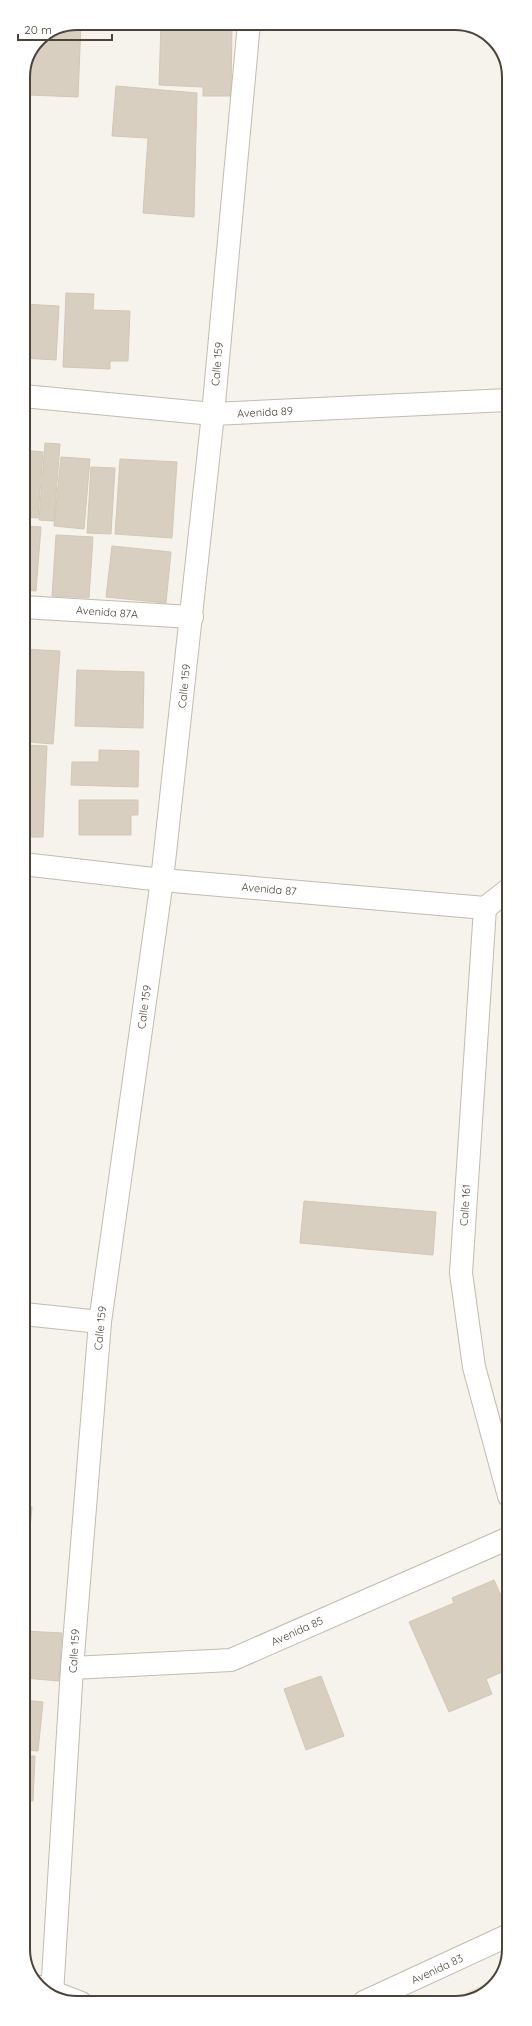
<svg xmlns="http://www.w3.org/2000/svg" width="532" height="2026" viewBox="0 0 532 2026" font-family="Quicksand,sans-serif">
<rect width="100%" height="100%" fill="#f6f3ec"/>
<polygon fill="#eae5da" points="499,1977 496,1984 465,2002 446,2002"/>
<g fill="#d8cfc1" stroke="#d3c7b4">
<polygon points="77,23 81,23 78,97 29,95 31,58 39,39"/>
<polygon points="161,23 232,23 231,96 203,96 203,87 159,85"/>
<polygon points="116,86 197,93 194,217 143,213 148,138 112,136"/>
<polygon points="66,293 94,294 93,310 130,311 128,361 110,361 110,369 63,367"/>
<polygon points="23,304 59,306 56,360 23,358"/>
<polygon points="45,443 60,444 54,521 39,520"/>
<polygon points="23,450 43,452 38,518 23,517"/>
<polygon points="61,457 90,459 84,529 54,526"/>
<polygon points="120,459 177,462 172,538 115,534"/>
<polygon points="91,467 115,468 111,534 87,533"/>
<polygon points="23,526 41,527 36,591 23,590"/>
<polygon points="56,535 93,537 89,598 52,596"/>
<polygon points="112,546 171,552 166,603 106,597"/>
<polygon points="23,649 60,651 53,744 29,742 31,720 23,720"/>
<polygon points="77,670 144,672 143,728 75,726"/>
<polygon points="23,745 47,746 43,837 23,837"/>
<polygon points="99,750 139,751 138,787 71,785 72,762 99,762"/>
<polygon points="79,800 138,800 138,815 131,815 131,835 79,835"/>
<polygon points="304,1201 436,1212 433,1255 300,1243"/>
<polygon points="24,1506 32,1507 24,1598"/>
<polygon points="494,1580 503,1600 509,1598 509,1669 486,1679 492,1694 449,1712 409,1622 454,1603 452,1598"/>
<polygon points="24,1631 62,1633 59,1681 24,1678"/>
<polygon points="321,1676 344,1736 306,1750 284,1689"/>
<polygon points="24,1700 43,1702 38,1751 24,1750"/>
<polygon points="24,1756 35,1756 33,1801 24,1800"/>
</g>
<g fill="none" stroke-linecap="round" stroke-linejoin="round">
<g stroke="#c2bbae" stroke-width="24">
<g id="minor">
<polyline points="23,396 213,414 508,400"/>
<polyline points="23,607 192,617"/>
<polyline points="23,864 162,880 485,908 508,890"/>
<polyline points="485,908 461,1273 474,1367 509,1496"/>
<polyline points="24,1314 100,1322"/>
<polyline points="72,1668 231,1660 509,1538"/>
<polyline points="40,1987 81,2003"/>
<polyline points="52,1994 72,1668 100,1322 162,880 213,414 249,23"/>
<polyline points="364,2002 509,1935"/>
</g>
</g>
<use href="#minor" stroke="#fff" stroke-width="22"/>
</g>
<g text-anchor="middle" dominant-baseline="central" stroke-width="3" stroke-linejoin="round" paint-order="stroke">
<g font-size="11" fill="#4b4439" stroke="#fff">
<text transform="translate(217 364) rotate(-85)">Calle 159</text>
<text transform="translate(265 412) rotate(-3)">Avenida 89</text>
<text transform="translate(107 612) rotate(4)">Avenida 87A</text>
<text transform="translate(184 686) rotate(-84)">Calle 159</text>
<text transform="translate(269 889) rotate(5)">Avenida 87</text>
<text transform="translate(144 1007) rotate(-82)">Calle 159</text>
<text transform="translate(465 1205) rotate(-86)">Calle 161</text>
<text transform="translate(100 1328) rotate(-84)">Calle 159</text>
<text transform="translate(297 1631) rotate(-24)">Avenida 85</text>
<text transform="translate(74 1651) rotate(-86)">Calle 159</text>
<text transform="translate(437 1969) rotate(-25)">Avenida 83</text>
</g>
</g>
<path d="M0 0H532V2026H0ZM77 30H455A47 47 0 0 1 502 77V1949A47 47 0 0 1 455 1996H77A47 47 0 0 1 30 1949V77A47 47 0 0 1 77 30Z" fill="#fff" fill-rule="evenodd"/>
<path fill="none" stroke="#4b4439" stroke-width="2" d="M77 30H455A47 47 0 0 1 502 77V1949A47 47 0 0 1 455 1996H77A47 47 0 0 1 30 1949V77A47 47 0 0 1 77 30Z"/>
<path d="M18 34v6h94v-6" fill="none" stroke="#4b4439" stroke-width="2"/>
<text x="24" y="34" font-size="12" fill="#4b4439" stroke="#ffffff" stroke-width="3" paint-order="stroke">20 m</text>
</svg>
